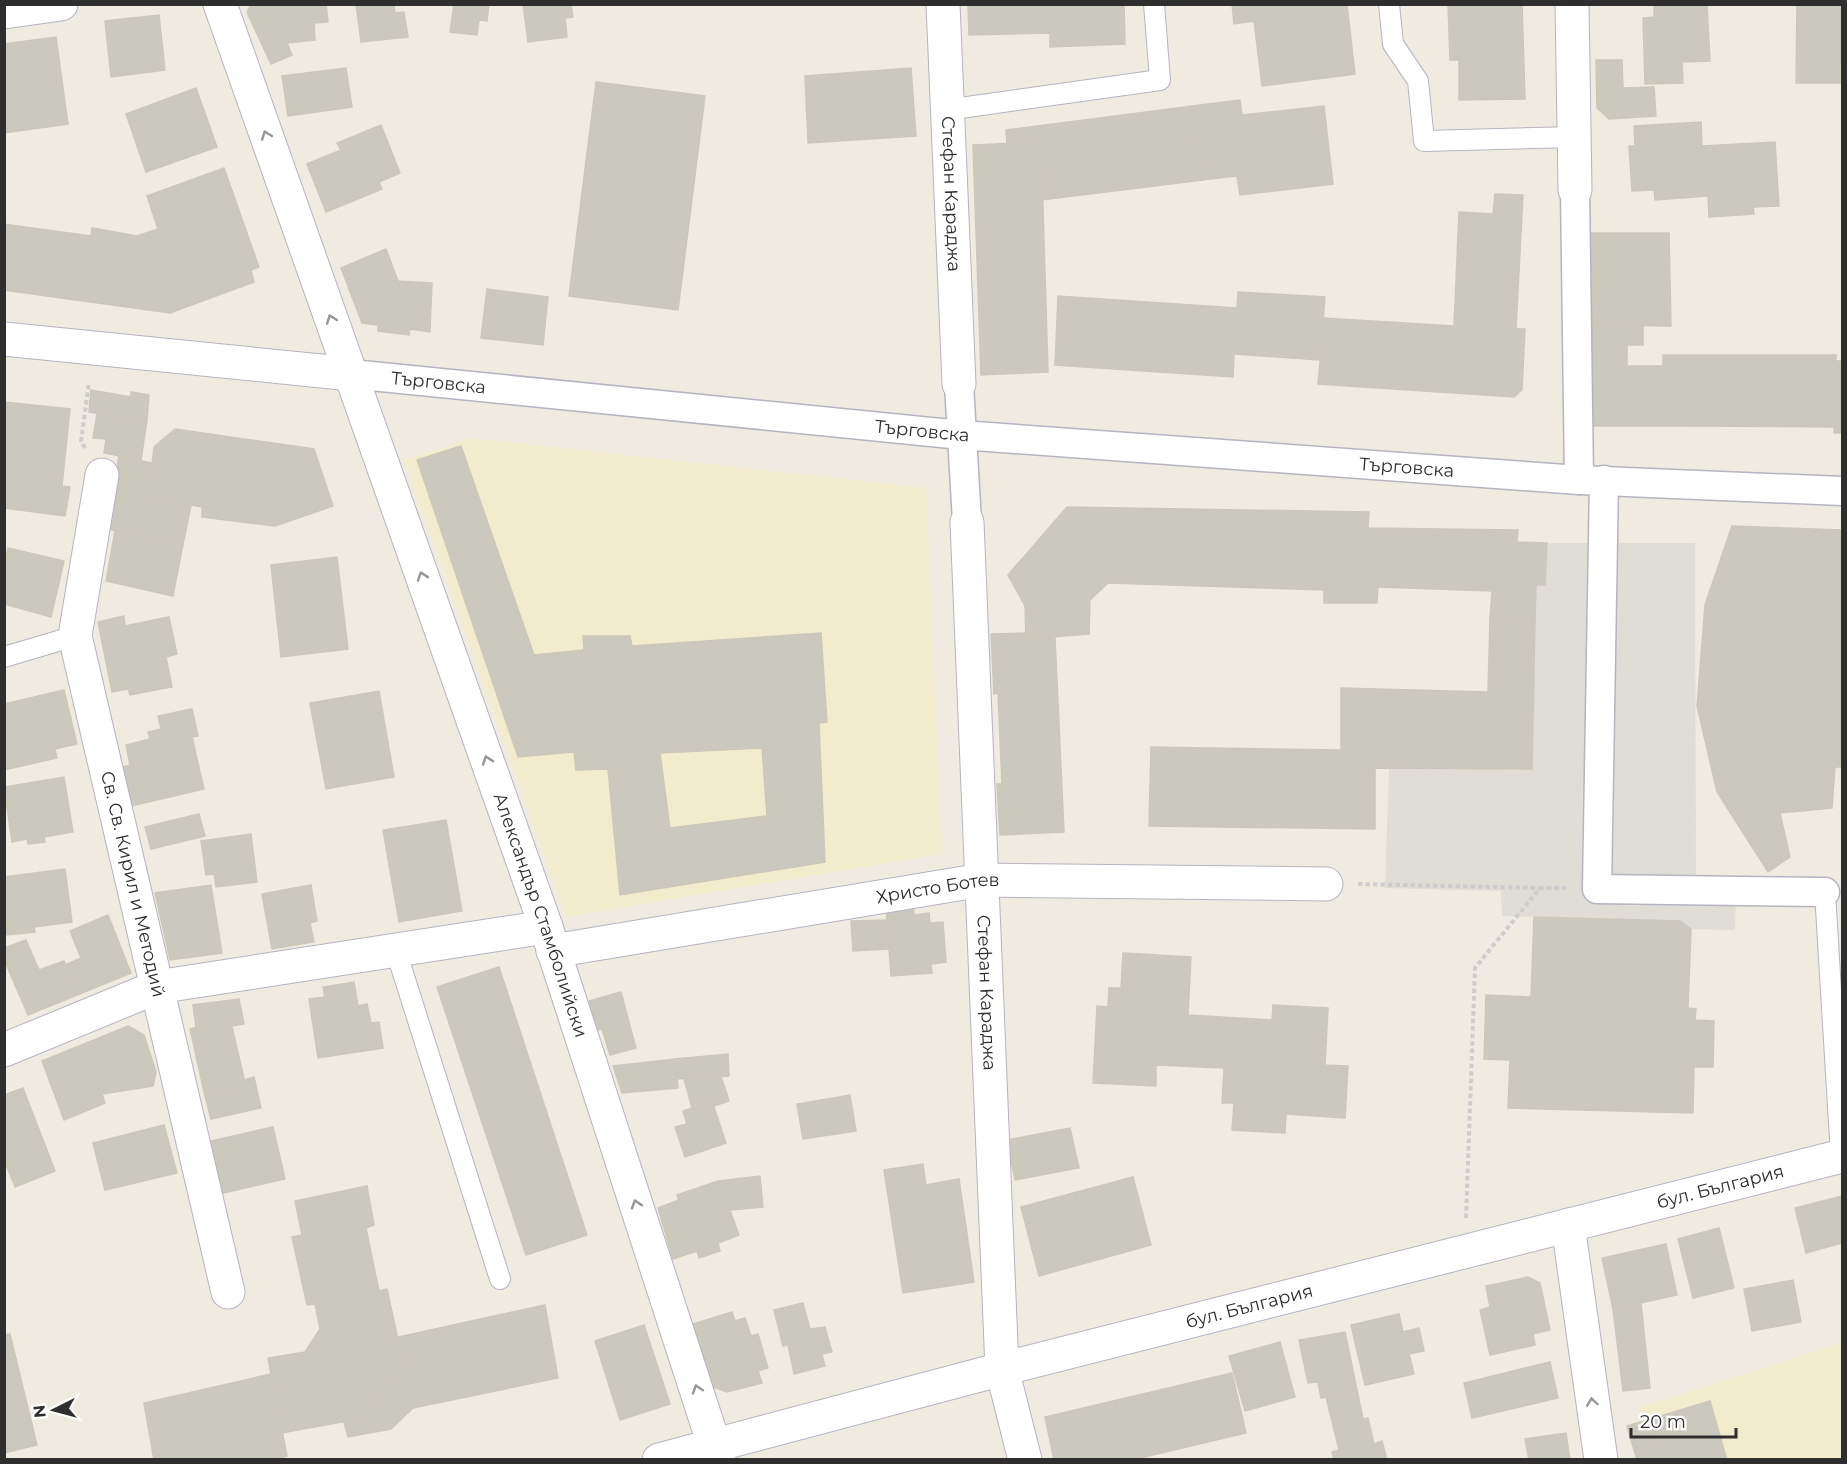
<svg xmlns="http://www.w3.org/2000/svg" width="1847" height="1464" viewBox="0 0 1847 1464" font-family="Montserrat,sans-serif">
<rect width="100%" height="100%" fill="#f0ebe0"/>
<g fill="#f2eccf">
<polygon points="471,438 926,488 942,854 566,917 404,460"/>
<polygon points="1842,1343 1842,1459 1656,1459 1640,1407"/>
</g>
<polygon fill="#e0ddd7" points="1547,543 1695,543 1696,885 1736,891 1735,930 1691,929 1680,921 1502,916 1501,891 1385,888 1389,768 1531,769 1536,585 1545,585"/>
<g fill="#cbc9be" stroke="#ccc8b9" stroke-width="1.5" fill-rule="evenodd">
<polygon points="251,4 326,4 328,22 314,23 315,40 287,43 292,55 271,64 247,12"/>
<polygon points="356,4 394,4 395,13 404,12 408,37 361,42"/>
<polygon points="454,4 489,4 487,21 479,20 477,35 450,32"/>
<polygon points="523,4 571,4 573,17 565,18 567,37 528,42"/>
<polygon points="968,4 1124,4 1125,44 1050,47 1050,33 969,35"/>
<polygon points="1232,4 1347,4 1355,74 1262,86 1254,21 1234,24"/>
<polygon points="1448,4 1522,4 1525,99 1459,100 1459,60 1450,60"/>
<polygon points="1654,4 1707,4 1710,61 1682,62 1683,83 1645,84 1643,18 1654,17"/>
<polygon points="1797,4 1842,4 1842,65 1840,65 1840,83 1796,83"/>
<polygon points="159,15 165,70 111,77 105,21"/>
<polygon points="56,37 68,124 4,133 4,44"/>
<polygon points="1596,60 1622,60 1623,88 1654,87 1656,116 1609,119 1597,108"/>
<polygon points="346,68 352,107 288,116 282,76"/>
<polygon points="911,68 916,136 808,143 805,76"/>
<polygon points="596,82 705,96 678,310 569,296"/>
<polygon points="196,88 217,147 146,172 126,114"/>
<polygon points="1240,100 1242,115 1324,106 1333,184 1240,195 1237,176 1202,180 1192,106"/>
<polygon points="1192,106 1202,180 1042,200 1041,142 1007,144 1006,130"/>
<polygon points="1701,122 1702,146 1775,142 1779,206 1753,207 1754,214 1709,217 1708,196 1655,200 1654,190 1632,191 1629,146 1635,146 1634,126"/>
<polygon points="381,125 400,173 379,182 382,189 326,212 307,164 341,150 337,143"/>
<polygon points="1041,142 1048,372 981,375 973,145"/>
<polygon points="224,168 259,267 251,270 254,282 170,313 4,290 4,224 91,236 92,228 137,236 158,229 147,196"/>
<polygon points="1495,194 1523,195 1516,329 1525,329 1522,390 1514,397 1318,384 1324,318 1454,326 1459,212 1493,214"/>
<polygon points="1591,233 1669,233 1671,326 1592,325"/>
<polygon points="386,249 398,281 432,283 430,332 410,329 409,335 378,331 378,325 362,323 341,268"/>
<polygon points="487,289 548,297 543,345 481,338"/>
<polygon points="1238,292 1325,297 1320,360 1234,354 1233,377 1055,365 1058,296 1237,308"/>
<polygon points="1592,325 1643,326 1643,345 1627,345 1627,366 1663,366 1663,355 1691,355 1691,426 1591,426"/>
<polygon points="1691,355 1836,355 1834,427 1691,426"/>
<polygon points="1835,361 1842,361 1842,433 1834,433"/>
<polygon points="91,390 131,397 131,392 149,395 147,420 89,412"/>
<polygon points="4,402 70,409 62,486 70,487 65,516 4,508"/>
<polygon points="97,413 147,420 141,460 104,453 106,439 93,438"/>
<polygon points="175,429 314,449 333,506 275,526 202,517 202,507 148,497 154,447"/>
<path d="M461,446L534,655L584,650L583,636H630L632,646L821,633L827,722L819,723L825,862L620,895L608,769L576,770L574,752L518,757L417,460ZM762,748L767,816L670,828L660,753Z"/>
<polygon points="119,456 152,463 148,497 191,506 183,544 107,529"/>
<polygon points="1067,507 1369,512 1368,528 1518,530 1517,542 1547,543 1545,585 1536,585 1535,621 1490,619 1492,591 1378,587 1377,603 1324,603 1324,590 1108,583 1090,600 1089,634 1026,639 1025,606 1008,575"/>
<polygon points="1732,526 1842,530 1842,767 1835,767 1832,808 1780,813 1790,857 1768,872 1717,792 1697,706 1705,605"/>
<polygon points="115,531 183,544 173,596 106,581"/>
<polygon points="8,548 64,561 51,617 4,604 4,564"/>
<polygon points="337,557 348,649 281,657 271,565"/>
<polygon points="124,616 125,626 169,617 177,654 166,657 172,687 130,695 128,689 112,692 98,622"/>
<polygon points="1490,619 1535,621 1532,769 1375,768 1375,829 1149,826 1151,747 1341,750 1341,688 1488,692"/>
<polygon points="1026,633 1026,639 1055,638 1064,832 1000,835 997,784 1002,784 998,693 994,694 991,634"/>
<polygon points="64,690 77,744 55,749 57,758 4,770 4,704"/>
<polygon points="379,691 394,777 326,789 310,703"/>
<polygon points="192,709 198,736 192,737 204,789 131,806 122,767 130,765 126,745 150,739 148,732 161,729 158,716"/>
<polygon points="64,777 73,832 44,837 45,842 28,844 27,839 12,842 4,787"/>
<polygon points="199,814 205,836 151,849 145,827"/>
<polygon points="446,820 462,911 399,922 383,830"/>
<polygon points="251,834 257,882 216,887 214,874 206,875 201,841"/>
<polygon points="65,869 72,922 34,927 35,932 6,935 4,877"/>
<polygon points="211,885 222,953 170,960 155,893"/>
<polygon points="311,885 317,921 310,923 314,942 272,949 262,894"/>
<polygon points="913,905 914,915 929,913 930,923 943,922 946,962 931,964 932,973 891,976 886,907"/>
<polygon points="108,915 131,973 77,995 65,965 81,958 70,931"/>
<polygon points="1534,917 1680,921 1691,929 1688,1008 1696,1009 1695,1020 1714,1021 1713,1067 1694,1067 1693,1113 1508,1108 1510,1060 1484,1059 1486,995 1531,997"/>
<polygon points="886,920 889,949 853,951 851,921"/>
<polygon points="26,940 39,970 64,961 77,995 28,1015 4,959 4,948"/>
<polygon points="1123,953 1191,957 1188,1015 1272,1020 1273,1005 1328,1008 1325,1065 1348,1066 1345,1118 1286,1114 1285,1133 1232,1130 1234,1103 1222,1103 1224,1068 1156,1065 1156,1086 1093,1083 1097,1006 1108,1007 1109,988 1121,988"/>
<polygon points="499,967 587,1235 526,1255 437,987"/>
<polygon points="354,982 358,1006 367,1004 371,1023 379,1022 383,1048 318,1058 309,999 325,997 323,987"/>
<polygon points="621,992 636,1048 610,1055 602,1029 598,1030 589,1001"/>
<polygon points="239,999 244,1024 232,1026 230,1018 196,1027 193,1005"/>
<polygon points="230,1018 246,1087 205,1096 190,1029"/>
<polygon points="128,1026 144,1035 156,1072 153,1086 102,1094 105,1103 64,1120 42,1061"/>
<polygon points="728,1054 729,1076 677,1079 675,1059"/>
<polygon points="675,1059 678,1088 622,1093 613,1066"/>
<polygon points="721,1076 729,1101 714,1106 712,1101 692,1108 684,1079"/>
<polygon points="254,1077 261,1108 211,1119 205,1096 246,1087 244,1080"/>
<polygon points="23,1088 55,1171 15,1187 4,1159 4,1095"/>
<polygon points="850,1095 856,1131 803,1139 797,1104"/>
<polygon points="712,1101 726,1143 685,1157 675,1127 687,1124 683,1111"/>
<polygon points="164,1125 177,1173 105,1190 93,1143"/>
<polygon points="273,1127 285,1179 223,1193 211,1141"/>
<polygon points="1070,1128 1079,1168 1015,1180 1007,1140"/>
<polygon points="923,1164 926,1185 959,1179 974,1282 903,1293 884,1170"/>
<polygon points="760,1176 763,1207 730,1210 739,1235 718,1243 720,1251 699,1258 697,1251 673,1259 658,1208 679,1200 677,1195 718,1181"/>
<polygon points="1133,1177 1151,1245 1039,1276 1021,1207"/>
<polygon points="367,1186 374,1225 366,1228 379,1291 387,1289 404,1367 393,1370 369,1408 370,1417 282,1433 268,1358 305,1352 320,1329 315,1304 307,1305 292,1237 302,1235 295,1201"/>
<polygon points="1842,1196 1842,1243 1806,1253 1795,1208"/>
<polygon points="1719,1228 1734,1288 1693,1298 1678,1239"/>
<polygon points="1666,1244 1677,1295 1613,1309 1602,1258"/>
<polygon points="1528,1277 1540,1283 1550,1330 1533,1334 1535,1345 1490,1355 1480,1310 1490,1307 1486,1286"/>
<polygon points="1793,1280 1801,1322 1752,1331 1744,1289"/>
<polygon points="803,1303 810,1329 825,1327 832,1352 822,1354 825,1366 794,1374 788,1345 783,1346 774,1310"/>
<polygon points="1641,1303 1650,1388 1623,1391 1613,1309"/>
<polygon points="545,1305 558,1378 413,1408 391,1429 348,1437 344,1422 370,1417 369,1408 393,1370 404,1367 398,1337"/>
<polygon points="732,1312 735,1321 745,1318 751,1336 758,1334 768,1368 758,1371 762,1383 727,1392 713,1387 693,1324"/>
<polygon points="1399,1314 1403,1332 1419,1328 1424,1351 1409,1354 1414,1374 1365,1385 1351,1325"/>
<polygon points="644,1325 670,1404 620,1420 595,1341"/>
<polygon points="1345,1332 1357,1390 1321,1398 1318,1382 1308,1383 1299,1340"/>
<polygon points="10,1334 37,1445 4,1453 4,1335"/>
<polygon points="1280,1342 1295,1397 1245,1411 1229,1356"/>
<polygon points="1550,1362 1558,1398 1472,1418 1464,1383"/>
<polygon points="1232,1373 1246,1433 1132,1460 1054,1460 1045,1417"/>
<polygon points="271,1374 287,1456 272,1460 154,1460 144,1403"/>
<polygon points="1357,1390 1363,1419 1368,1418 1374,1444 1382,1441 1387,1460 1334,1460 1332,1452 1339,1450 1326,1397"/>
<polygon points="1710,1401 1727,1460 1656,1460 1644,1421"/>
<polygon points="1644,1421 1656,1460 1637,1460 1627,1426"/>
<polygon points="1566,1433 1570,1460 1529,1460 1525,1439"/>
</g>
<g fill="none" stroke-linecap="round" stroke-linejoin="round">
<g stroke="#b4b4c2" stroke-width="22">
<g id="service">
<polyline points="1389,4 1393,44 1418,81 1424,141 1574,137"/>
<polyline points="946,110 1160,80 1154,4"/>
<polyline points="4,657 75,636"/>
<polyline points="1825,892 1841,1156"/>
<polyline points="396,951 500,1279"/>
</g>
</g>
<g stroke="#b4b4c2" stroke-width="31">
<g id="pedestrian">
<polyline points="1575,190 1579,480"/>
<path id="s1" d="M351,374L961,435L1579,480L1842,491"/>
<polyline points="959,384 967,522"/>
<polyline points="1604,480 1597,889 1825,892"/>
</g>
</g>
<g stroke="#b4b4c2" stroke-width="35">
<g id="minor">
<path id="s2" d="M220,4L546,927L719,1460"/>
<path id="s3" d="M943,4L959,384"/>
<polyline points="1572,4 1575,190"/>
<polyline points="4,12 61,4"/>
<path id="s4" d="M102,475L75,636L228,1292"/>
<path id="s5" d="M967,522L1002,1369L1025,1460"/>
<path id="s6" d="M553,951L982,880L1326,884"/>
<polyline points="4,1050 157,987 546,927"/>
<polyline points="1568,1225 1601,1460"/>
</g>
</g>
<g stroke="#b4b4c2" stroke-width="35">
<g id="tertiary">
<polyline points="4,339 351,374"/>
<path id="s7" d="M659,1460L1002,1369L1842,1156"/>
</g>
</g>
<g stroke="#cdcdcd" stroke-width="4" stroke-dasharray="4.5 3" stroke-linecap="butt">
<polyline points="85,448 81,441 89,382"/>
<polyline points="1358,884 1540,888"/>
<polyline points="1466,1218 1475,968 1540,888 1566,888"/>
</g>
<use href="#service" stroke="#fff" stroke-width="20"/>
<use href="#pedestrian" stroke="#fff" stroke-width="28"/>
<use href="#minor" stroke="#fff" stroke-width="33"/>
<use href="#tertiary" stroke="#fff" stroke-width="33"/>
</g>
<defs><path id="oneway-chevron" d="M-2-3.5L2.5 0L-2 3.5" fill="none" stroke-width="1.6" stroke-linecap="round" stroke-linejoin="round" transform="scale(1.5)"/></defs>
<g stroke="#969696">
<use href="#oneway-chevron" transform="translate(266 135) rotate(-110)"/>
<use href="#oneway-chevron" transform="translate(331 319) rotate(-110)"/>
<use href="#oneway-chevron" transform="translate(422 576) rotate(-109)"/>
<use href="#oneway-chevron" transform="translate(487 760) rotate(-109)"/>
<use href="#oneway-chevron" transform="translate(636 1204) rotate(-108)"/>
<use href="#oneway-chevron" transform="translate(697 1389) rotate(-108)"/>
<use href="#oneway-chevron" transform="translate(1592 1402) rotate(-98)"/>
</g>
<g text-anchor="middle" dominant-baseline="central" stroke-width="4.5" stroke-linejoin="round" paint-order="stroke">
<g font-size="18" fill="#2e2e2e" stroke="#fff">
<text stroke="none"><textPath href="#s3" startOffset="190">Стефан Караджа</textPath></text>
<text stroke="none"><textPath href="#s1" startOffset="88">Търговска</textPath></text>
<text stroke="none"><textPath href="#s1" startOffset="574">Търговска</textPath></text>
<text stroke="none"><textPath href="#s1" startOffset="1060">Търговска</textPath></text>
<text stroke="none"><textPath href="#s4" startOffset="418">Св. Св. Кирил и Методий</textPath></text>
<text stroke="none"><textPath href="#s6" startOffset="390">Христо Ботев</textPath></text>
<text stroke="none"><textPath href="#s2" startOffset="966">Александър Стамболийски</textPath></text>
<text stroke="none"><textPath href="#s5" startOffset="471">Стефан Караджа</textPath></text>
<text stroke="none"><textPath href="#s7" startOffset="1096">бул. България</textPath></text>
<text stroke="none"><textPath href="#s7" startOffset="610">бул. България</textPath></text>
</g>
</g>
<rect width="1847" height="1464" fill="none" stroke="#2e2e2e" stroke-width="12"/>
<g transform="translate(54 1410) rotate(264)" stroke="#ffffff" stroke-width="4.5" paint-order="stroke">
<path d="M0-4.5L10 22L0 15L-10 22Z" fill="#2e2e2e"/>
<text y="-9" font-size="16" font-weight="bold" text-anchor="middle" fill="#2e2e2e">N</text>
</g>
<path d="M1631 1428v9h105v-9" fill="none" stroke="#2e2e2e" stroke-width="3"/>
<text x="1640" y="1428" font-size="18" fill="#2e2e2e" stroke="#ffffff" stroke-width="4.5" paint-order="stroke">20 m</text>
</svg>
